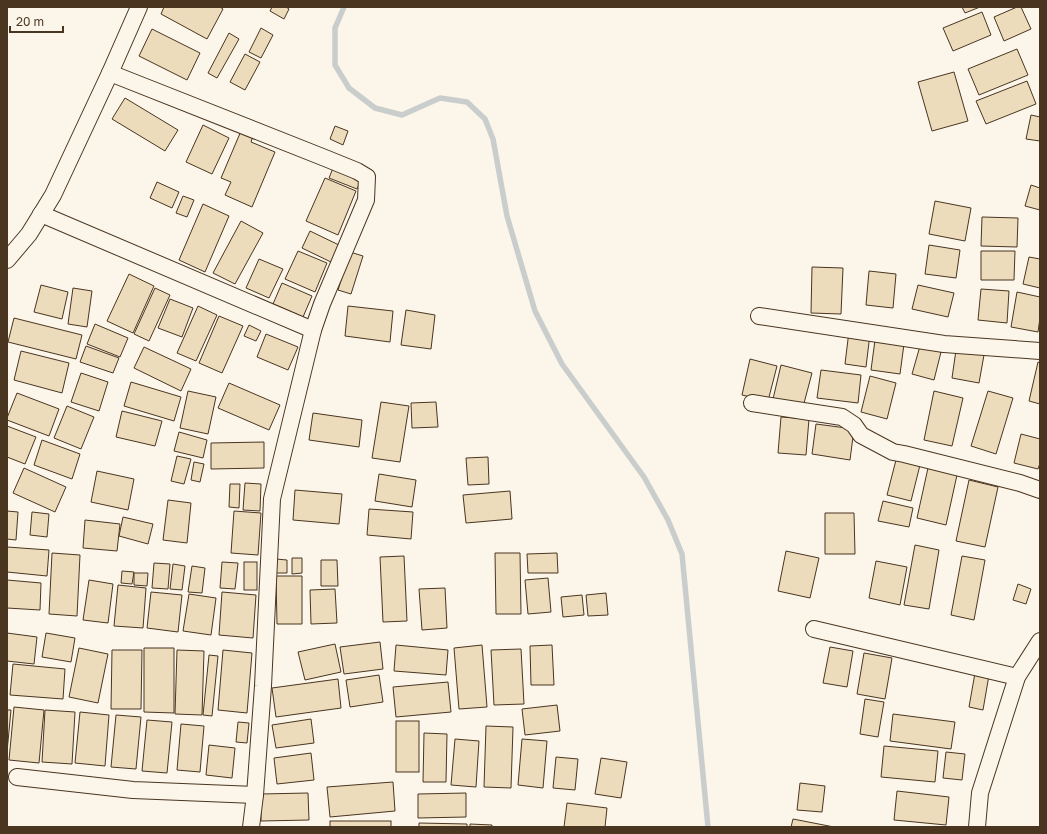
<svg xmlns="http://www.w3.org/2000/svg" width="1047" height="834" viewBox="0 0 1047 834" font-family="'Golos Text',sans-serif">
<rect width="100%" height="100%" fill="#fbf6e9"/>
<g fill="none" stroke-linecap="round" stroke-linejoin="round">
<polyline stroke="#c9cecd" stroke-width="5.5" points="344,7 335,28 335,65 349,88 375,108 402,115 440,98 467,102 485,119 493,139 507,216 535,311 562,364 644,477 668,520 682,554 708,827"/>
</g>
<g fill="#ecdcbc" stroke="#4a3520">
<polygon points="164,7 220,7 223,9 207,39 161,14"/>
<polygon points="272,7 286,7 289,9 284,19 270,11"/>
<polygon points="962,7 980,7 965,13"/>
<polygon points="1017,7 1021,7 1031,29 1004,41 994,17"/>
<polygon points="982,12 991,35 953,51 943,28"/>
<polygon points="261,28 273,35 261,58 249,52"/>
<polygon points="152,29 200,53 187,80 139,56"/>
<polygon points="229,33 239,39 217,78 208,73"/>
<polygon points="1017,49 1028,75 979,95 968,69"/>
<polygon points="245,54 260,62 245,90 230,82"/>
<polygon points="954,72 968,121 932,131 918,82"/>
<polygon points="1027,81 1036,104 986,124 976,101"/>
<polygon points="125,98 178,130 165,151 112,119"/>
<polygon points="1031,115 1040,117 1040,141 1026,139"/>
<polygon points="203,125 229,138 212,174 186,162"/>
<polygon points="335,126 348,131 343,145 330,139"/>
<polygon points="241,131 253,136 251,142 275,152 252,207 225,195 231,182 221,178"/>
<polygon points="333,168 361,180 357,189 329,178"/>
<polygon points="325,178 356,191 338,235 306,221"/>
<polygon points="157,182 179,192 172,208 150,198"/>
<polygon points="1031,185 1040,188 1040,210 1025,206"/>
<polygon points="183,196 194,200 187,217 176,213"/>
<polygon points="935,201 971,208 965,241 929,234"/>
<polygon points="203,204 229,216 205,272 179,260"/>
<polygon points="982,217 1018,218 1017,247 981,246"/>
<polygon points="241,221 263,233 235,284 213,273"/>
<polygon points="310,231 341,246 333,263 302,248"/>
<polygon points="929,245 960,250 956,278 925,274"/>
<polygon points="298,251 327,263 315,292 285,279"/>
<polygon points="981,251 1015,251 1014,280 981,280"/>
<polygon points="350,252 363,256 351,294 338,290"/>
<polygon points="1029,257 1040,259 1040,288 1023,284"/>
<polygon points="259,259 283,269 269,298 246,288"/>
<polygon points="812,267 843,268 841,314 811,313"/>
<polygon points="869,271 896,274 893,308 866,305"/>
<polygon points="129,274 154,286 133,333 107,321"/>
<polygon points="282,283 312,296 303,317 273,304"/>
<polygon points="41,285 68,292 62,319 34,312"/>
<polygon points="918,285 954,293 948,317 912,309"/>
<polygon points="73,288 92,291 87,327 68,324"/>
<polygon points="155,288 170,295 149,341 134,334"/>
<polygon points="981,289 1009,291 1007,323 978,320"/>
<polygon points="1017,292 1040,297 1040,318 1038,332 1011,327"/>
<polygon points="170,299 193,308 182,337 158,328"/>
<polygon points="198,306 217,315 196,361 177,353"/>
<polygon points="348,306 393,311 390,342 345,336"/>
<polygon points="406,310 435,315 431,349 401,345"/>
<polygon points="219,316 243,326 222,373 199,363"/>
<polygon points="14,318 82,335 76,359 8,342"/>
<polygon points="95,324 128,338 120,357 87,344"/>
<polygon points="249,325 261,331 256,341 244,336"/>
<polygon points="849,331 870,334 866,367 845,364"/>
<polygon points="266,334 298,347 288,370 257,357"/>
<polygon points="875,340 904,344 900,374 871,370"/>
<polygon points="86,346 119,358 113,373 80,362"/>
<polygon points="920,346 941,352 934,380 912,374"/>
<polygon points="144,347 191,369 181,391 134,368"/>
<polygon points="956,350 984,355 979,383 952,378"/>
<polygon points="21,351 69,363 62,393 14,380"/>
<polygon points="750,359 777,366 768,401 742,395"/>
<polygon points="1038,362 1040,363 1040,404 1029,401"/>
<polygon points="781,365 812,373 803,407 773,399"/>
<polygon points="821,370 861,375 858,403 817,398"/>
<polygon points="81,373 108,382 99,411 71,402"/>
<polygon points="870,376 896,383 887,419 861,412"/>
<polygon points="131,382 181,397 174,421 124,406"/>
<polygon points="229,383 280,405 269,430 218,408"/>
<polygon points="188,391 216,397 208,434 180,428"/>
<polygon points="934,391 963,398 952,446 924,440"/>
<polygon points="988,391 1013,398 996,454 971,446"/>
<polygon points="17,393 59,409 49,436 7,420 7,418"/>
<polygon points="381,402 409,406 400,462 372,458"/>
<polygon points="436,402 438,427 412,428 411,403"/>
<polygon points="67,406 94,417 81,449 54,438"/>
<polygon points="122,411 162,421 155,446 116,437"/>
<polygon points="313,413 362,420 359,447 309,440"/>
<polygon points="781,417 809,419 806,455 778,453"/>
<polygon points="816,424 854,429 850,460 812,454"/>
<polygon points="7,426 36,437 25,464 7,457"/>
<polygon points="179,432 207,440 203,458 174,451"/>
<polygon points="1021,434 1040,439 1040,463 1038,469 1014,463"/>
<polygon points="42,440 80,454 72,479 34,465"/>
<polygon points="264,442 264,468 211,469 211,443"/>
<polygon points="177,456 191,459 184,484 171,481"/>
<polygon points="488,457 489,484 468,485 466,458"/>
<polygon points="896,460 920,465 911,501 887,495"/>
<polygon points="194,462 204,464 200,482 191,480"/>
<polygon points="24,468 66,487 55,512 13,493"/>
<polygon points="928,468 957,475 946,525 917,518"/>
<polygon points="97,471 134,479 128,510 91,502"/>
<polygon points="379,474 416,480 412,507 375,501"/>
<polygon points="969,480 998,487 985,547 956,541"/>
<polygon points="245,483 261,484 260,511 243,510"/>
<polygon points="230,484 240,484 239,508 229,507"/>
<polygon points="295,490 342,494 339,524 293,520"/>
<polygon points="510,491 512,519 466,523 463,495"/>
<polygon points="168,500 191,503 187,543 163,540"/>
<polygon points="883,501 913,508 909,527 878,521"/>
<polygon points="369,509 413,512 411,539 367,535"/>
<polygon points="7,511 18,512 16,540 7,539"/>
<polygon points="234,511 261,513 258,555 231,553"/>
<polygon points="32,512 49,514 47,537 30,535"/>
<polygon points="825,513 854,513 855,554 825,554"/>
<polygon points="123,517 153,524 148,544 119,536"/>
<polygon points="85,520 120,524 117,551 83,548"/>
<polygon points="915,545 939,550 929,609 904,605"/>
<polygon points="7,547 49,550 47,576 7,572"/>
<polygon points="786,551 819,558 810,598 778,591"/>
<polygon points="52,553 80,555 77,616 49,614"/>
<polygon points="495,553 520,553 521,614 496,614"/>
<polygon points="557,553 558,573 528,573 527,554"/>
<polygon points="404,556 407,621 383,622 380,557"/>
<polygon points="962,556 985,560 974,620 951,615"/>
<polygon points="292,558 302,558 302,573 292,574"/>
<polygon points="276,559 287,560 287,573 276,573"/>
<polygon points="321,560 337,560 338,586 321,586"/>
<polygon points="876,561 907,567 900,605 869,598"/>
<polygon points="222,562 238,563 235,589 220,588"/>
<rect x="244" y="562" width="13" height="28"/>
<polygon points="154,563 170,564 168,589 152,588"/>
<polygon points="173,564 185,566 182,590 170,589"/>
<polygon points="192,566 205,568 202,593 188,592"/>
<polygon points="122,571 134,572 132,584 121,583"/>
<polygon points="134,573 148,573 147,586 134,585"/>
<polygon points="276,576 302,576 302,624 277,624"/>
<polygon points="548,578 551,612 528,614 525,580"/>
<polygon points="7,580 41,583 40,610 7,608"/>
<polygon points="89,580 113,584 108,623 83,620"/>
<polygon points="1018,584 1031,589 1026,604 1013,600"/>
<polygon points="118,585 146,588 143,628 114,626"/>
<polygon points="445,588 447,628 422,630 419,589"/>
<polygon points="335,589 337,623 311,624 310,590"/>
<polygon points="151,592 182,595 178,632 147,628"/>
<polygon points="222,592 256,595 253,638 219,635"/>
<polygon points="606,593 608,615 588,616 586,595"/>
<polygon points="189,594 216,598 211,635 183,631"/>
<polygon points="582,595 584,615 563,617 561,597"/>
<polygon points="7,633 37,637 34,664 7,661"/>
<polygon points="46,633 75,638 71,662 42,657"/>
<polygon points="380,642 383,669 344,674 340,647"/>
<polygon points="335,644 341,672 305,680 298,652"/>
<polygon points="396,645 448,650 446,675 394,671"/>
<polygon points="482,645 487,707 459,709 454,648"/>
<polygon points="552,645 554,685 531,685 530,646"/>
<polygon points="830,647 853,651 847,687 823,683"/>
<polygon points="79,648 108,654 98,703 69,697"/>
<polygon points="144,648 174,648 174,713 144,712"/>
<polygon points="521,649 524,704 494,705 491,650"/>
<polygon points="112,650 142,650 141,709 111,709"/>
<polygon points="177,650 204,651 202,715 175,714"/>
<polygon points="223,650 252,653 247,713 218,710"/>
<polygon points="864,653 892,658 885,699 857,694"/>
<polygon points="209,655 218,656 212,716 203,715"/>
<polygon points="13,664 65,669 63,699 10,695"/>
<polygon points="975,673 989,675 983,710 969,707"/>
<polygon points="379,675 383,702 350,707 346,680"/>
<polygon points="338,679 341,708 276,717 272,688"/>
<polygon points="448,682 451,712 396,717 393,687"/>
<polygon points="865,699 884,702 878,737 860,734"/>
<polygon points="557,705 560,731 525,735 522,709"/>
<polygon points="14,707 44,710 39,763 9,760"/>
<polygon points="7,710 11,710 7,752"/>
<polygon points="45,710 75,712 72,764 42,762"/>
<polygon points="80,712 109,715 105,766 75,763"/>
<polygon points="893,714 955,722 951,749 890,741"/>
<polygon points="116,715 141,717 136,769 111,767"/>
<polygon points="311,719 314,743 276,748 272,725"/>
<polygon points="147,720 172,722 167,773 142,771"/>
<rect x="396" y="721" width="23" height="51"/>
<polygon points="238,722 249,723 247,743 236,742"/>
<polygon points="181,724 204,726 200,772 177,770"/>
<polygon points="486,726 513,727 511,788 484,787"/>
<polygon points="424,733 447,734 446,782 423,782"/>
<polygon points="455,739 479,741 476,787 451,785"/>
<polygon points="522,739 547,741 543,788 518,785"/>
<polygon points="209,745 235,748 232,778 206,775"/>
<polygon points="884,746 938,751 935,782 881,777"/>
<polygon points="946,752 965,754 962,780 943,778"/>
<polygon points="311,753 314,780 277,784 274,758"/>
<polygon points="556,757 578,759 575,790 553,788"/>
<polygon points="601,758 627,762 621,798 595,794"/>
<polygon points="393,782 395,811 330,817 327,787"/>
<polygon points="800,783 825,786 822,812 797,810"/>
<polygon points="897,791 949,797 946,825 894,820"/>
<polygon points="308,793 309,820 261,821 261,794"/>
<polygon points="466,793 466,817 418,818 418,794"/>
<polygon points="567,803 607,808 605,827 564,827"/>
<polygon points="793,819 834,827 791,827"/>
<rect x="330" y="821" width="61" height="6"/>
<polygon points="419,823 467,824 467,827 419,827"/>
<polygon points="470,824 492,825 492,827 470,827"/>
</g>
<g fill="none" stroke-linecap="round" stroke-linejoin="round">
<g stroke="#4a3520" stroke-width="18">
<g id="street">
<polyline points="110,73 325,158 357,171 367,177 366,200 322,304 313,330 272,499 263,686 255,795 251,827"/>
<polyline points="41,214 313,330"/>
<polyline points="7,260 29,234 53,195 110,73 139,7"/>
<polyline points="759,316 944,344 1040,351"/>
<polyline points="752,403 842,417 854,425 861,435 893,452 904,454 1020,483 1040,490"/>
<polyline points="814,629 1017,677"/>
<polyline points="17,777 133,790 255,795"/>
<polyline points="977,827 980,793 1017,677 1040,641"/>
</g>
</g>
<use href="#street" stroke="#fbf6e9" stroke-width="16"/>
</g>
<rect width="1047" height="834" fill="none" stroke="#4a3520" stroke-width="16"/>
<path d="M10 26v6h53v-6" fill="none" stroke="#4a3520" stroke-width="2"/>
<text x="16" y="26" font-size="12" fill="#4a3520" stroke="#fbf6e9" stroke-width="3" paint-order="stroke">20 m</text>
</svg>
